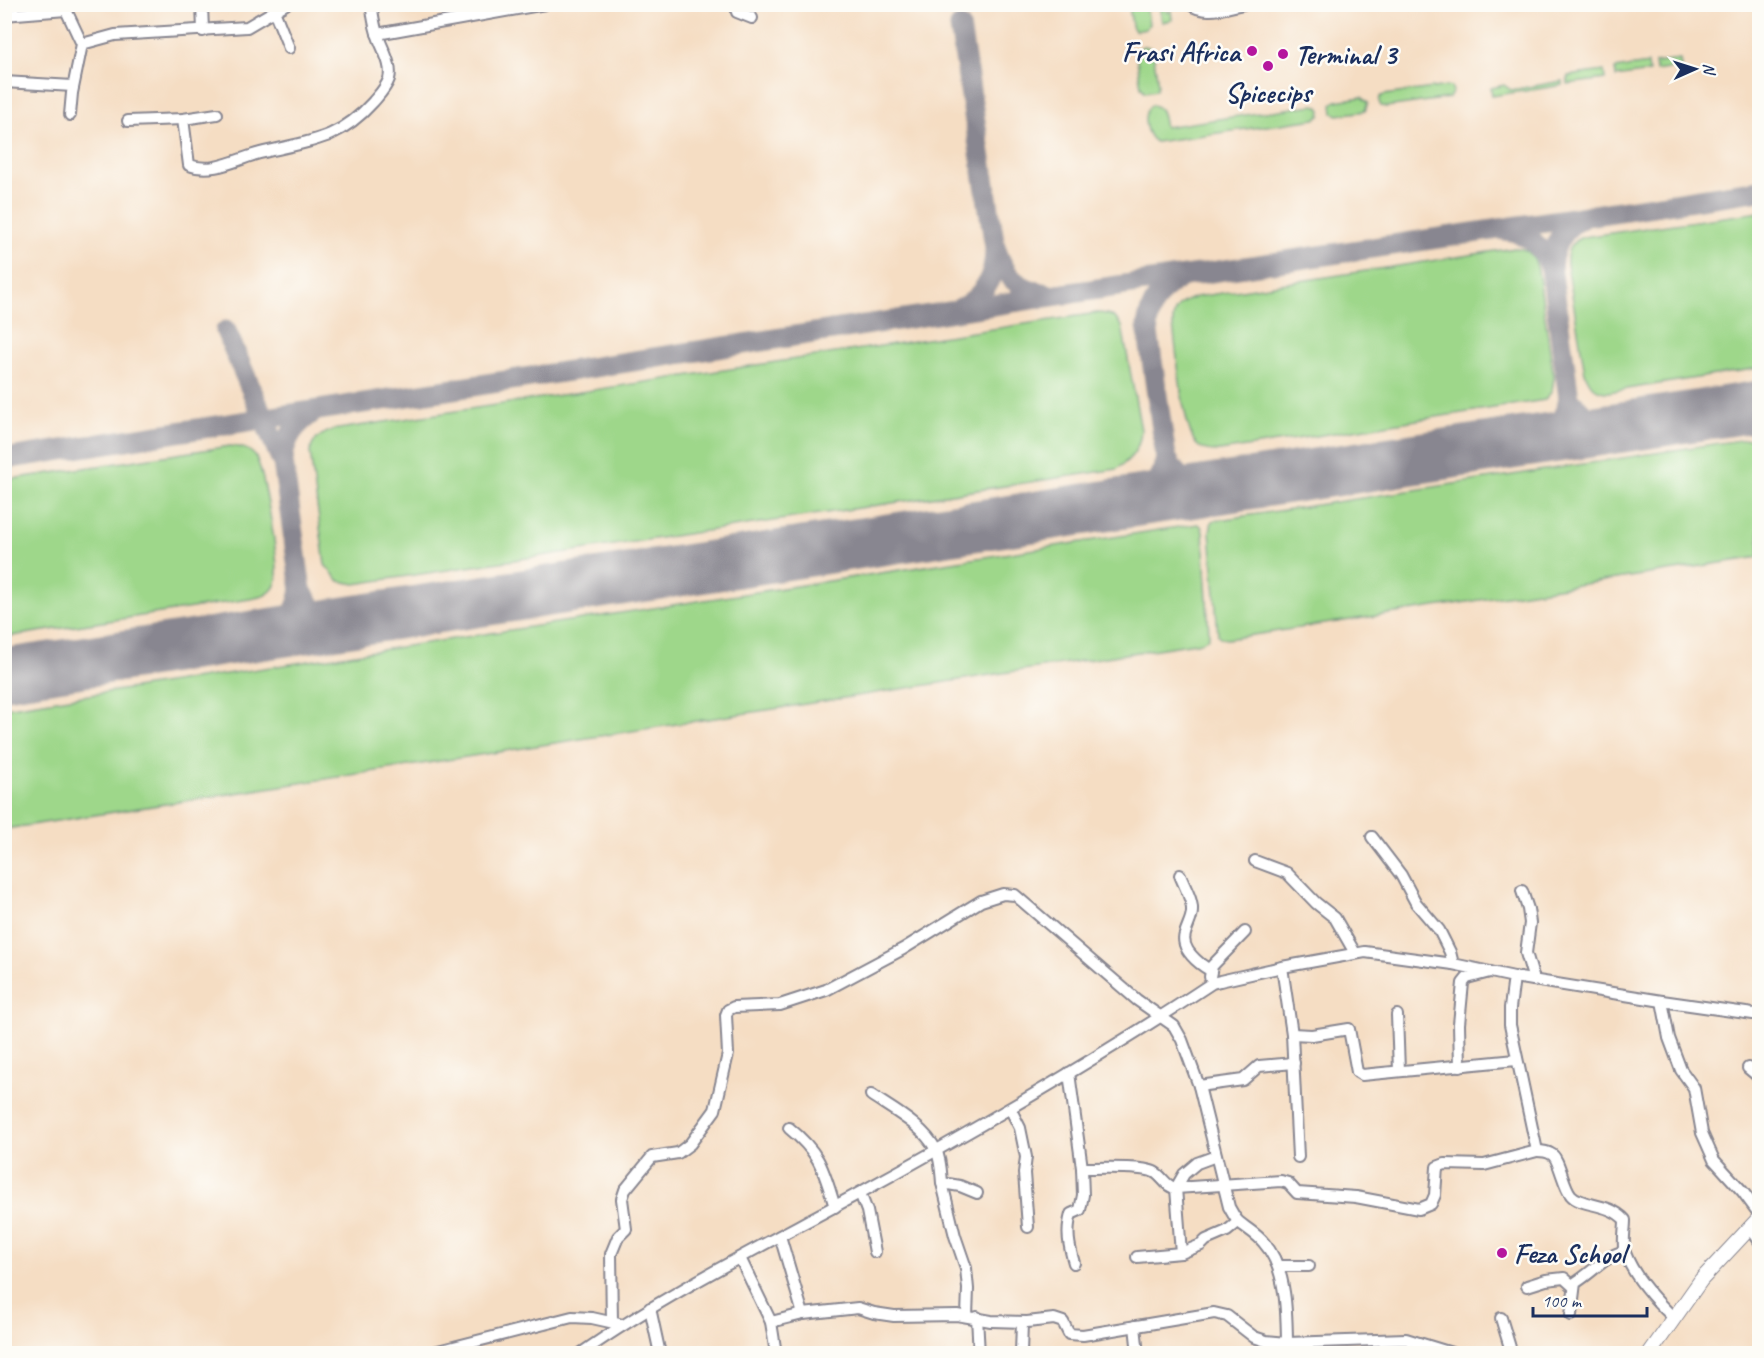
<svg xmlns="http://www.w3.org/2000/svg" width="1764" height="1358" viewBox="0 0 1764 1358" font-family="Caveat,sans-serif">
<rect width="100%" height="100%" fill="#fdfcf7"/>
<filter id="ink" filterUnits="userSpaceOnUse"><feTurbulence type="fractalNoise" baseFrequency=".0167" numOctaves="2"/><feDisplacementMap in="SourceGraphic" scale="12" xChannelSelector="R" yChannelSelector="G"/><feConvolveMatrix kernelMatrix="1 2 1 2 8 2 1 2 1" color-interpolation-filters="sRGB"/></filter>
<filter id="wash" filterUnits="userSpaceOnUse"><feTurbulence type="fractalNoise" baseFrequency=".008" numOctaves="4" result="noise"/><feDisplacementMap in="SourceGraphic" scale="24" xChannelSelector="R" yChannelSelector="G"/><feGaussianBlur stdDeviation="1.35" result="paint"/><feColorMatrix in="noise" values="0 0 0 0 0 0 0 0 0 0 0 0 0 0 0 0 0 1.4 0 .05"/><feComposite in="paint" operator="in"/></filter>
<g filter="url(#wash)">
<rect width="100%" height="100%" fill="#f5ddc3"/>
<g fill="#9ed78a" stroke="#5c8374" stroke-width="1.5">
<polygon points="1129,5 1146,5 1149,24 1146,29 1135,31 1132,26"/>
<polygon points="1159,5 1165,5 1166,12 1171,11 1172,20 1162,22"/>
<polygon points="1143,46 1149,47 1153,51 1158,85 1156,90 1145,92 1141,87 1136,53 1138,49"/>
<polygon points="1680,60 1681,67 1656,71 1655,63"/>
<polygon points="1648,64 1649,72 1616,77 1615,69"/>
<polygon points="1604,71 1605,79 1568,84 1568,76"/>
<polygon points="1563,81 1563,85 1492,96 1491,88 1504,85 1511,90"/>
<polygon points="1447,86 1451,87 1453,91 1449,98 1386,107 1381,106 1379,102 1380,97 1384,95"/>
<polygon points="1362,97 1368,103 1365,111 1338,115 1333,113 1332,104 1336,101"/>
<path d="M1152,105C1164,107 1162,117 1165,127L1313,105L1318,106L1321,110L1320,116L1315,119L1156,142C1145,137 1140,111 1152,105Z"/>
<path d="M1759,212V368L1608,392C1595,392 1590,385 1585,373L1567,264C1566,251 1571,241 1583,237Z"/>
<path d="M1515,248C1530,248 1534,257 1538,270L1554,378L1552,391L1545,400L1220,451C1212,451 1204,451 1198,446C1182,431 1177,350 1173,326C1172,308 1180,302 1196,297Z"/>
<path d="M1097,313C1109,313 1115,316 1122,326L1141,430C1140,449 1132,458 1117,469L355,584L339,581L325,565L310,452C313,439 320,435 332,430Z"/>
<polygon points="1759,437 1759,557 1227,639 1221,638 1218,635 1210,531 1212,521"/>
<path d="M230,446C240,447 249,448 255,456C264,469 281,569 276,583C272,595 261,597 250,599L5,637V480Z"/>
<polygon points="1198,524 1201,526 1203,532 1209,635 1208,638 1202,642 5,829 5,708"/>
</g>
<g fill="none" stroke-linecap="round" stroke-linejoin="round">
<g stroke="#888690" stroke-width="21">
<path d="M960,27L995,247C1005,277 1016,289 1048,294"/>
<path d="M1503,230C1528,231 1540,246 1551,267L1569,398C1585,417 1591,423 1616,427"/>
<path d="M1551,267C1553,245 1562,227 1583,218"/>
<path d="M959,309C984,297 995,277 995,250"/>
<polyline points="226,331 282,461"/>
<path d="M315,411C295,425 284,437 283,462L301,590C314,616 328,621 356,620"/>
<path d="M1537,439C1556,429 1565,419 1569,398"/>
<path d="M1166,457C1178,481 1190,487 1217,488"/>
<polyline points="4,459 1058,295 1760,190"/>
<path d="M1134,500C1154,490 1163,479 1166,457L1147,326C1150,304 1160,289 1179,279"/>
<path d="M270,633C290,622 297,612 301,590"/>
</g>
<polyline stroke="#888690" stroke-width="51" points="4,674 1760,406"/>
</g>
</g>
<g filter="url(#ink)">
<g fill="none" stroke-linecap="round" stroke-linejoin="round">
<g stroke="#888690" stroke-width="14">
<g id="minor">
<polyline points="65,4 66,10 82,44 72,93 70,115"/>
<polyline points="202,4 203,31"/>
<polyline points="737,4 737,12 752,18"/>
<path d="M1190,4C1204,16 1227,7 1243,4"/>
<polyline points="275,13 289,48"/>
<polyline points="4,15 66,10"/>
<polyline points="377,34 545,4"/>
<polyline points="82,44 115,35 247,27 286,4"/>
<polyline points="4,82 73,86"/>
<path d="M183,119L189,165C213,174 237,159 260,153C308,141 337,142 373,102C379,95 386,88 389,79C393,65 382,49 378,36C374,26 373,15 371,4"/>
<polyline points="128,121 183,119 217,114"/>
<polyline points="1372,837 1401,875 1416,903 1439,930 1450,952 1453,964"/>
<polyline points="1255,861 1287,873 1316,903 1335,918 1355,953"/>
<path d="M1180,875C1184,886 1193,900 1192,911C1192,919 1187,926 1185,934C1180,949 1199,964 1210,970"/>
<polyline points="1522,891 1528,909 1530,923 1526,953 1534,980"/>
<polyline points="1282,967 1292,1034 1298,1157"/>
<polyline points="1210,977 1212,966 1245,932"/>
<polyline points="1662,1001 1669,1038 1681,1070 1694,1088 1702,1133 1714,1160 1743,1192 1760,1215"/>
<polyline points="1397,1015 1399,1071"/>
<polyline points="1292,1034 1312,1035 1349,1029 1357,1072 1362,1075 1516,1060"/>
<polyline points="1460,1066 1459,1024 1463,983 1467,978 1490,972"/>
<polyline points="1748,1068 1760,1078"/>
<path d="M1069,1073L1082,1168C1097,1168 1142,1166 1154,1172C1163,1176 1165,1187 1176,1188L1281,1181L1288,1183L1297,1193L1356,1197L1419,1209L1431,1204L1435,1195L1437,1167L1445,1164L1484,1165L1537,1151L1510,1025V1008L1514,977"/>
<polyline points="1199,1086 1243,1080 1259,1066 1294,1063"/>
<path d="M871,1095C893,1110 924,1126 936,1150C941,1160 941,1172 942,1183L960,1186L977,1193"/>
<polyline points="1011,1110 1020,1128 1026,1157 1024,1173 1028,1227"/>
<path d="M789,1128C821,1154 823,1169 835,1207"/>
<path d="M1537,1151C1541,1151 1548,1152 1551,1154C1559,1157 1563,1186 1571,1195C1581,1207 1609,1202 1625,1220C1625,1230 1622,1244 1625,1253C1634,1277 1655,1300 1673,1317"/>
<polyline points="942,1183 955,1236 966,1268 968,1289 967,1316"/>
<polyline points="860,1193 867,1211 875,1252"/>
<polyline points="1750,1227 1760,1242"/>
<polyline points="780,1236 803,1314"/>
<polyline points="1181,1253 1176,1188 1184,1174 1197,1163 1216,1156"/>
<polyline points="1137,1257 1181,1253 1201,1245 1206,1240 1227,1231 1238,1222"/>
<polyline points="740,1258 771,1322 776,1354"/>
<path d="M1074,1263C1069,1246 1066,1232 1071,1214L1080,1210L1083,1195L1082,1168"/>
<polyline points="1279,1266 1309,1266"/>
<polyline points="1527,1286 1546,1280 1564,1278 1574,1287"/>
<polyline points="650,1308 660,1354"/>
<path d="M1571,1315L1575,1283C1593,1272 1604,1257 1624,1251"/>
<polyline points="977,1317 979,1354"/>
<polyline points="1501,1318 1512,1354"/>
<path d="M612,1322L611,1254L618,1237L626,1229L622,1199L625,1190L652,1157L678,1153L690,1144L715,1110L728,1054L726,1015L728,1010L734,1007L780,1005L826,990L903,949L981,901L1003,894L1015,895L1137,1000L1174,1026L1182,1040L1199,1086L1229,1207C1232,1212 1235,1219 1239,1222C1247,1229 1257,1234 1264,1243C1288,1269 1287,1320 1287,1354"/>
<polyline points="771,1322 803,1314 858,1308 874,1313 894,1316 957,1315 991,1321 1027,1322 1054,1319 1063,1322 1069,1334 1083,1335 1214,1313 1227,1316 1254,1337 1266,1341 1287,1343 1406,1339 1455,1354"/>
<polyline points="1135,1326 1138,1354"/>
<polyline points="426,1354 572,1317 592,1318 619,1324"/>
<path d="M580,1354C666,1294 760,1247 852,1197C975,1130 1095,1061 1212,983L1220,981L1282,967L1365,952L1453,964L1514,977L1662,1001L1760,1015"/>
<polyline points="1021,1354 1022,1322"/>
</g>
</g>
<g stroke="#888690" stroke-width="16">
<polyline id="major" points="1649,1354 1701,1280 1760,1217"/>
</g>
<use href="#minor" stroke="#fff" stroke-width="10"/>
<use href="#major" stroke="#fff" stroke-width="14"/>
</g>
</g>
<g fill="#b5179e" stroke="#fdfcf7" stroke-width="2">
<circle cx="1252" cy="51" r="6"/>
<circle cx="1283" cy="54" r="6"/>
<circle cx="1268" cy="66" r="6"/>
<circle cx="1502" cy="1253" r="6"/>
</g>
<g text-anchor="middle" dominant-baseline="central" stroke-width="5" stroke-linejoin="round" paint-order="stroke">
<g font-size="28" font-weight="bold" fill="#1b2f5e" stroke="#fdfcf7" text-anchor="start">
<text x="1240" y="51" text-anchor="end">Frasi Africa</text>
<text x="1295" y="54">Terminal 3</text>
<text x="1268" y="92" text-anchor="middle">Spicecips</text>
<text x="1514" y="1253">Feza School</text>
</g>
</g>
<rect width="1764" height="1358" fill="none" stroke="#fdfcf7" stroke-width="24"/>
<g transform="translate(1695 69) rotate(87)" stroke="#fdfcf7" stroke-width="4.5" paint-order="stroke">
<path d="M0-4.5L10 22L0 15L-10 22Z" fill="#1b2f5e"/>
<text y="-9" font-size="16" font-weight="bold" text-anchor="middle" fill="#1b2f5e">N</text>
</g>
<path d="M1533 1307v9h114v-9" fill="none" stroke="#1b2f5e" stroke-width="3"/>
<text x="1542" y="1307" font-size="18" fill="#1b2f5e" stroke="#fdfcf7" stroke-width="4.5" paint-order="stroke">100 m</text>
</svg>
